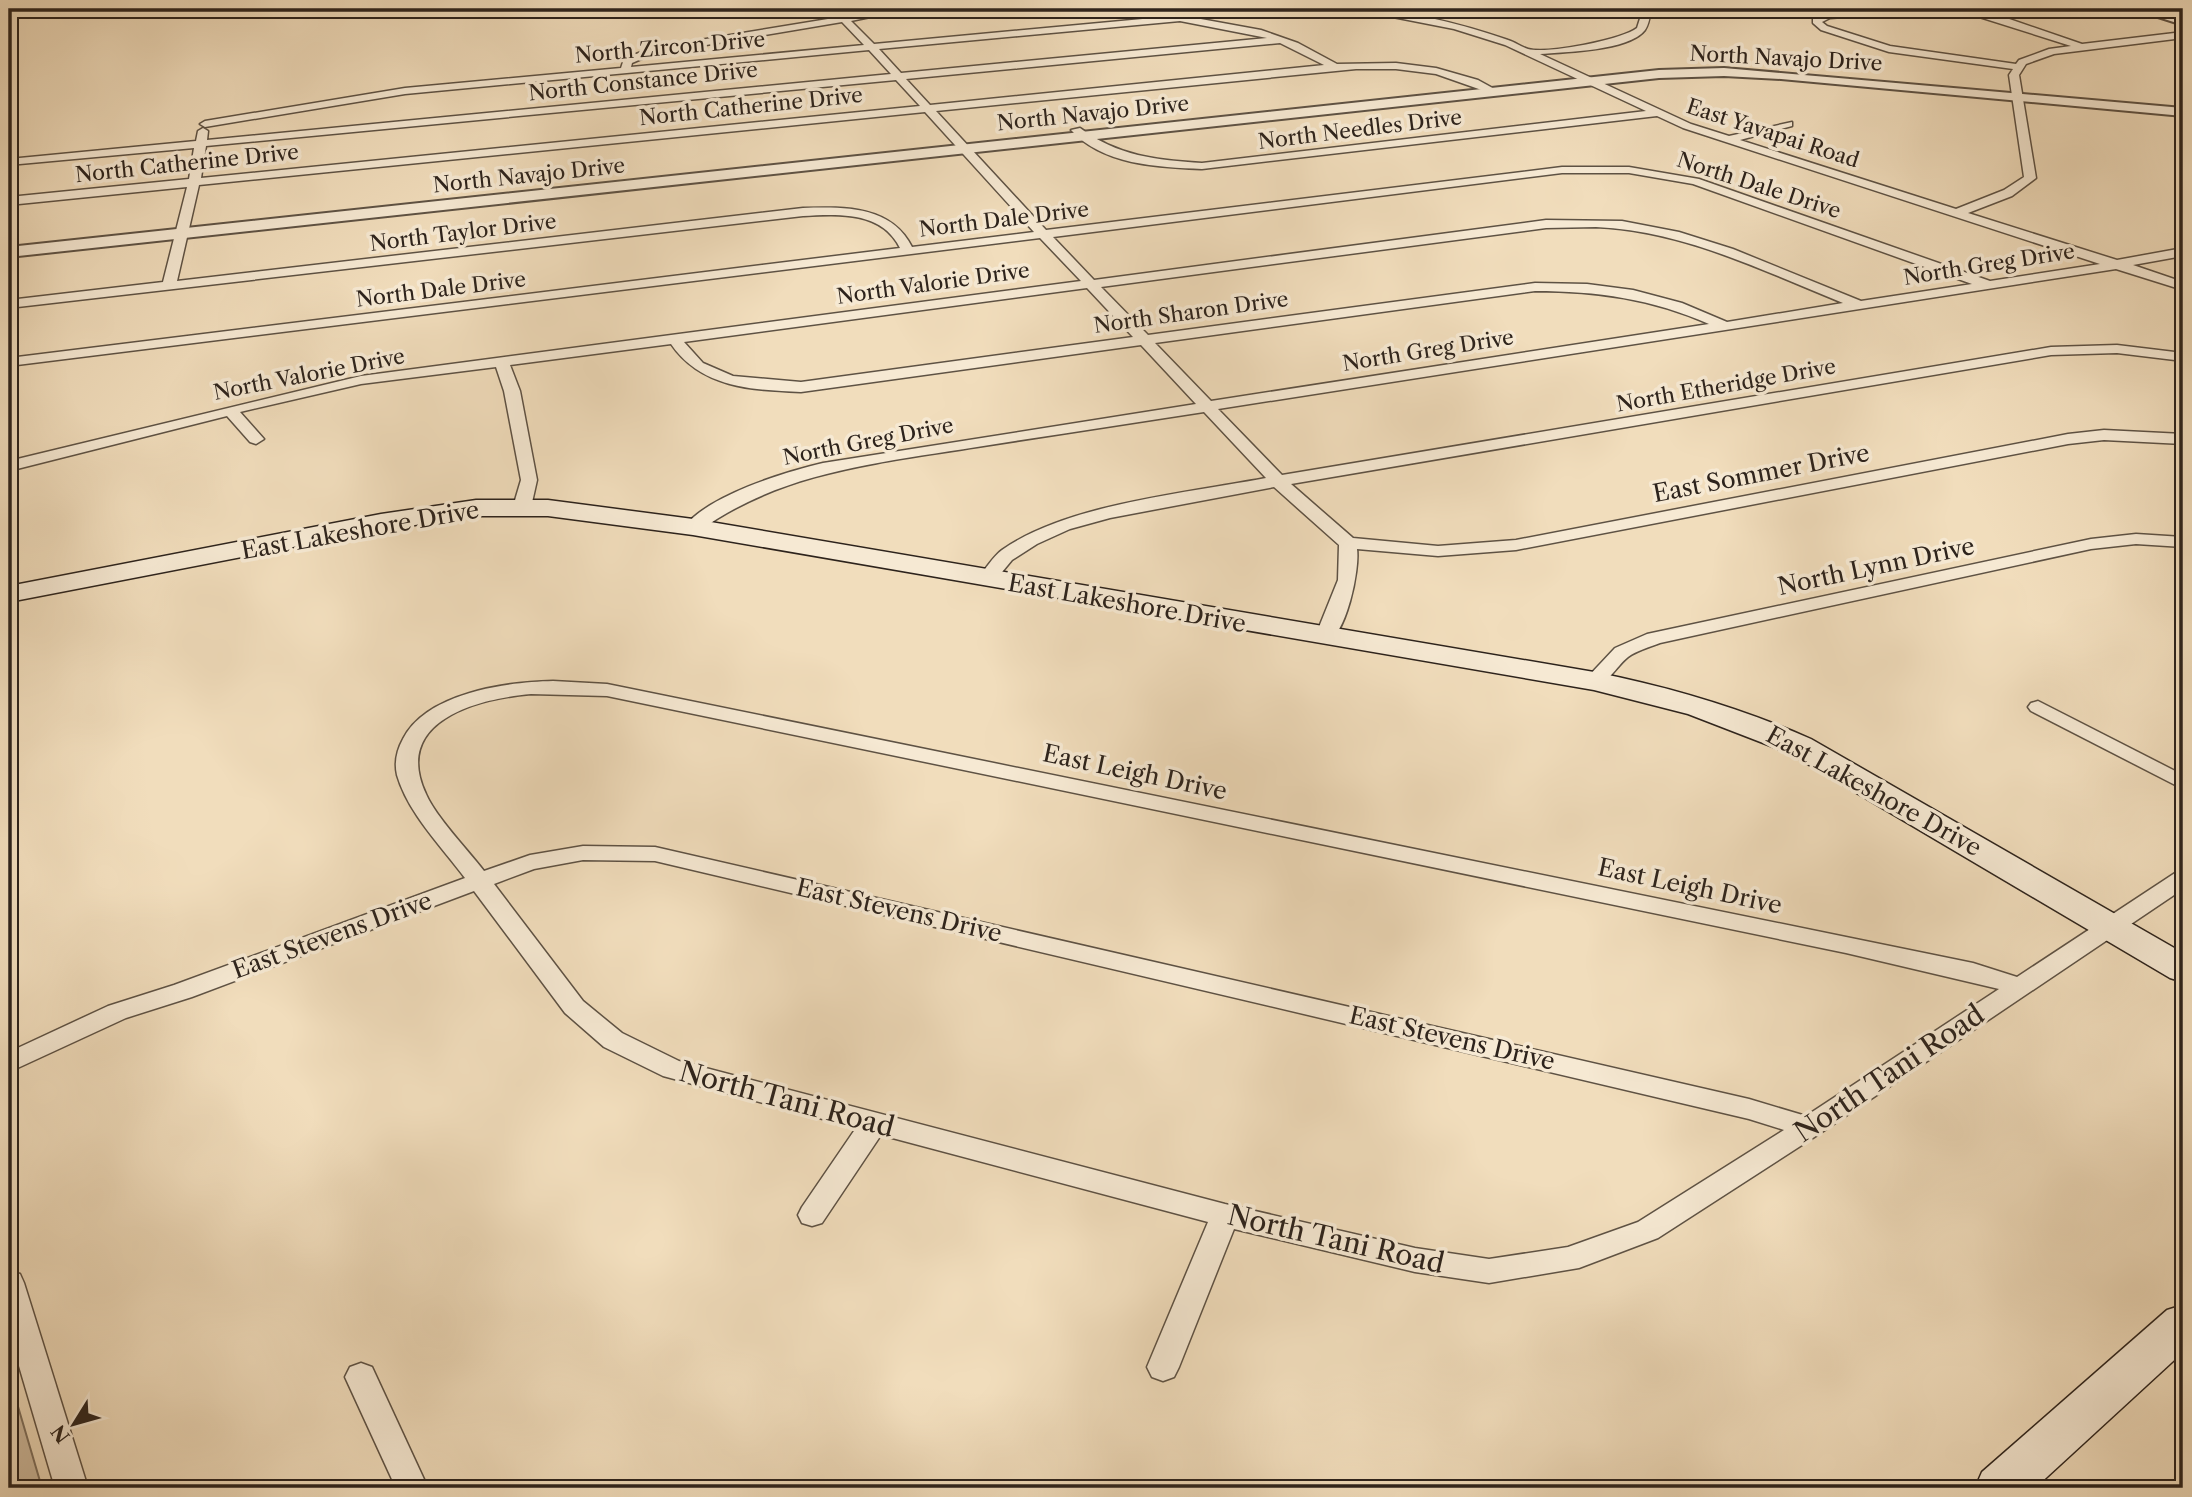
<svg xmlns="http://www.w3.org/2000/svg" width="2192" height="1497" viewBox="0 0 2192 1497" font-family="'Libre Caslon Text',serif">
<rect width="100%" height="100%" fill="#f1ddbc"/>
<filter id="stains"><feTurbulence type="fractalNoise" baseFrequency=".00286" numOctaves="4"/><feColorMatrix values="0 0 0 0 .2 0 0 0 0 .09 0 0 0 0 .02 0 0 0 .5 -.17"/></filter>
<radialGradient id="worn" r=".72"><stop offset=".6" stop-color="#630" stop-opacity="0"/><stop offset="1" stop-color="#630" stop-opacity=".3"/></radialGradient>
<polygon fill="#d0bda1" stroke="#7e705e" stroke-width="2" points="9,1376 42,1488 9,1488"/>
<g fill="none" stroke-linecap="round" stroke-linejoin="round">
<g stroke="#5e5244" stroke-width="3">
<g id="minor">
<path d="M819,9C830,9 836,15 846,16C862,18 890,9 909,9L851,21L874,44L1164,17L1168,13L1261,30L1298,43L1337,64L1396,63L1436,68L1478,80L1498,91L1493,94L1436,74L1396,69H1356L936,111L1046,230L1562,167H1629L1699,179L1990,281L2100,264L1683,128L1657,116L1202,169C1157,167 1103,165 1071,130L1080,128C1117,156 1157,160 1202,163L1646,111L1505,45L1454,29L1352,9C1397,7 1465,25 1508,40C1515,42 1521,47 1528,49C1547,54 1621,40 1637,28L1643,9H1651C1650,16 1649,24 1645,30C1629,51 1565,52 1540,54L1691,124L1729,136L1792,122V126L1740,140L1956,209L2004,190L2024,177L2009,75L2013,69L1889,52L1821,30L1813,23V19L1828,12L1917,9L1913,12L1830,18L1822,22L1827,26L1890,46L2016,64L2019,60L2049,49L2071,46L1954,9L1986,11L2082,44L2183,32V38L2054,54L2026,64L2019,75L2036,178L2012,196L1968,213L2117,260L2183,248V256L2133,265L2183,282V290L2116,269L1218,409L1282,475L2051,347L2117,345L2183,353V361L2117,353L2051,355L1291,484L1353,538L1438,546L1516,540L2068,434L2104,430L2183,434V444L2104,440L2068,444L1516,550L1438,556L1357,549C1360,569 1346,638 1325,643L1315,637L1338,580L1339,545L1274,487L1110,518L1070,529L1037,544L1012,560L993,583L987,584L978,579C985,569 993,557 1002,550C1067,504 1187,493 1266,478L1204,412C1128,424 1052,435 977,447C879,463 782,471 699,531L693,532L684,527C709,495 785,472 823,463L1196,404L1141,345L801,392C752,390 701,388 671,344L510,365L520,391L537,480L531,507L522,512L513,507L521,480L504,391L496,367L361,384L240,412L264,439L256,444L250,442L227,416L9,471V461L361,376L1081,281L1040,238L9,366V358L900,248C882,211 838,214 803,216L9,308V300L163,282L187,187L9,205V197L189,179L194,148L9,165V159L196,141L198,131L203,128L208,131L207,140L891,74L869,50L405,94L205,127L200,124L205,121L405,88L621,68L624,59L651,48L834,18ZM1180,21L1267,38L901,73L879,49ZM842,22L864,45L631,67L632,63L653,54ZM1280,43L1324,65L930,105L906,79ZM896,80L920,106L201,178L206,146ZM925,112L1034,232L912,247C891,205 843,207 803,208L177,281L199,185ZM1562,173H1629L1693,184L1972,284L1861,301L1733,249L1679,232L1622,221L1546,220L1094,280L1053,237ZM1596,227C1685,231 1763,271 1843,303L1727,322L1682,303L1633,290L1587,284L1535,283L1148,335L1101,287L1546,228ZM1087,288L1133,337L801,382L733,376L703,363L684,342ZM1535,291C1597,291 1652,299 1709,324L1211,401L1155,343Z"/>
<path d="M2136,534L2183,537V547L2136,544L2091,549L1660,643C1650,647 1636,651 1628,657C1614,668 1606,690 1587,685L1584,681L1615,648L1647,634L2091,539Z"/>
<path d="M553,681L607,684L1846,937L1973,963L2017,977L2175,873L2183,871V889L1819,1134L1658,1238L1579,1268L1489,1283L1415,1272L1234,1229L1179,1367L1174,1377L1163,1381L1152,1377L1147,1367L1208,1222L881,1135L822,1223L812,1226L802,1223L798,1215L802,1207L856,1128L663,1076L604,1047L565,1013L474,891L192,997L126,1018L9,1072V1052L108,1006L174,985L465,878C441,846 408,813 397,775C394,762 397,750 403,739C426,693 506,682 553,681ZM531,694L607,696L1846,953L1999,989L1806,1116L1749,1099L655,847L583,846L530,855L484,871C467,849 436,817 426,794C392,721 476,699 531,694ZM583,860L655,861L1749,1119L1784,1130L1638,1222L1568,1247L1489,1259L1415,1248L1225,1204L679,1061L622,1033L583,1001L494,884L534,869Z"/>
<polygon points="2038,701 2183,775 2183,789 2031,711 2028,707 2031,703"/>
<polygon points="9,1271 20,1274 24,1283 88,1488 55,1488 9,1332"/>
<polygon points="361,1363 372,1367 428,1488 396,1488 345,1377 350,1367"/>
</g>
</g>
<g stroke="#5e5244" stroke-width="4">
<g id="tertiary">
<polygon points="2133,9 2152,9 2183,17 2183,25"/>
<polygon points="1724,68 2183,108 2183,116 1781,79 1724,76 1659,78 9,257 9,247 1659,70"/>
</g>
</g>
<g stroke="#2d231c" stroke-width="3">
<g id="secondary">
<path d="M476,500H548L693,519L1594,672C1669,687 1741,708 1811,739L2183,953V982L2170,978L1789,753L1688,714L1594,690L693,535L548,516H476L381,530L9,602V586L381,514Z"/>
<polygon points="2183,1305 2183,1352 2035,1488 1975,1488 1982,1472 2167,1310"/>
</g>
</g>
<use href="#minor" fill="#f6e9d3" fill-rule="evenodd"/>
<use href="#tertiary" fill="#f6e9d3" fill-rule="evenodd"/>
<use href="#secondary" fill="#f6e9d3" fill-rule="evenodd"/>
</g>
<g text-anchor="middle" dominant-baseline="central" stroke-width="7" stroke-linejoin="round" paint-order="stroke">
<g font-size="21" fill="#2d231c" stroke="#f6e9d3">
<text transform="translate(670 47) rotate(-5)">North Zircon Drive</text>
<text transform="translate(1786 58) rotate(3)">North Navajo Drive</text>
<text transform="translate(643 81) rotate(-6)">North Constance Drive</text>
<text transform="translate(751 106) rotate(-6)">North Catherine Drive</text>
<text transform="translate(1093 113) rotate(-6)">North Navajo Drive</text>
<text transform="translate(1360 129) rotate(-7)">North Needles Drive</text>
<text transform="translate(1773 133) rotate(18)">East Yavapai Road</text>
<text transform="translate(187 163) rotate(-6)">North Catherine Drive</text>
<text transform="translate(529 175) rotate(-6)">North Navajo Drive</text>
<text transform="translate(1759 185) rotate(18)">North Dale Drive</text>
<text transform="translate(1004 219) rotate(-7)">North Dale Drive</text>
<text transform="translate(463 232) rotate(-7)">North Taylor Drive</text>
<text transform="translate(1989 264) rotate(-9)">North Greg Drive</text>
<text transform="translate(933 283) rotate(-8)">North Valorie Drive</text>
<text transform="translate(441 289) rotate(-7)">North Dale Drive</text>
<text transform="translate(1191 312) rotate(-8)">North Sharon Drive</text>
<text transform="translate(1428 350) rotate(-9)">North Greg Drive</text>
<text transform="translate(309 374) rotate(-11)">North Valorie Drive</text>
<text transform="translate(1726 385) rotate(-10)">North Etheridge Drive</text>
<text transform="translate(868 441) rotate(-11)">North Greg Drive</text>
</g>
<g font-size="24" fill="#2d231c" stroke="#f6e9d3">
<text transform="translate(1761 473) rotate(-11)">East Sommer Drive</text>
<text transform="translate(360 530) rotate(-10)">East Lakeshore Drive</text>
<text transform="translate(1876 566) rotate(-12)">North Lynn Drive</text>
<text transform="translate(1127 603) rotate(10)">East Lakeshore Drive</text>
<text transform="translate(1135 772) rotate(12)">East Leigh Drive</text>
<text transform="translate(1874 791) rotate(29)">East Lakeshore Drive</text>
<text transform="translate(1690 886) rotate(12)">East Leigh Drive</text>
<text transform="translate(899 910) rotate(13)">East Stevens Drive</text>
<text transform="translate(332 935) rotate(-20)">East Stevens Drive</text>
<text transform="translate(1452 1038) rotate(13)">East Stevens Drive</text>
</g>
<g font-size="28" fill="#2d231c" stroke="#f6e9d3">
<text transform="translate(1889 1073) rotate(-34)">North Tani Road</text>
<text transform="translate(787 1099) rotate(15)">North Tani Road</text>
<text transform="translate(1336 1239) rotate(13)">North Tani Road</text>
</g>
</g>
<rect width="2192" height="1497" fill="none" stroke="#f1ddbc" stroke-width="35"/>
<rect x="10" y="10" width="2171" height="1476" fill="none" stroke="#2d231c" stroke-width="3.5"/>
<rect x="18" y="18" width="2157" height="1462" fill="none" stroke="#2d231c" stroke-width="2"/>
<g transform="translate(74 1424) rotate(233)" stroke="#f6e9d3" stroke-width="5" paint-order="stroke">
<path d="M0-5L12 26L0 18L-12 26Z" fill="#2d231c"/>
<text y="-10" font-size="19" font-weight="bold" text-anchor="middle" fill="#2d231c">N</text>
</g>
<rect width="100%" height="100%" filter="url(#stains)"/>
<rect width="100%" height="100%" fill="url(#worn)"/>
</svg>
